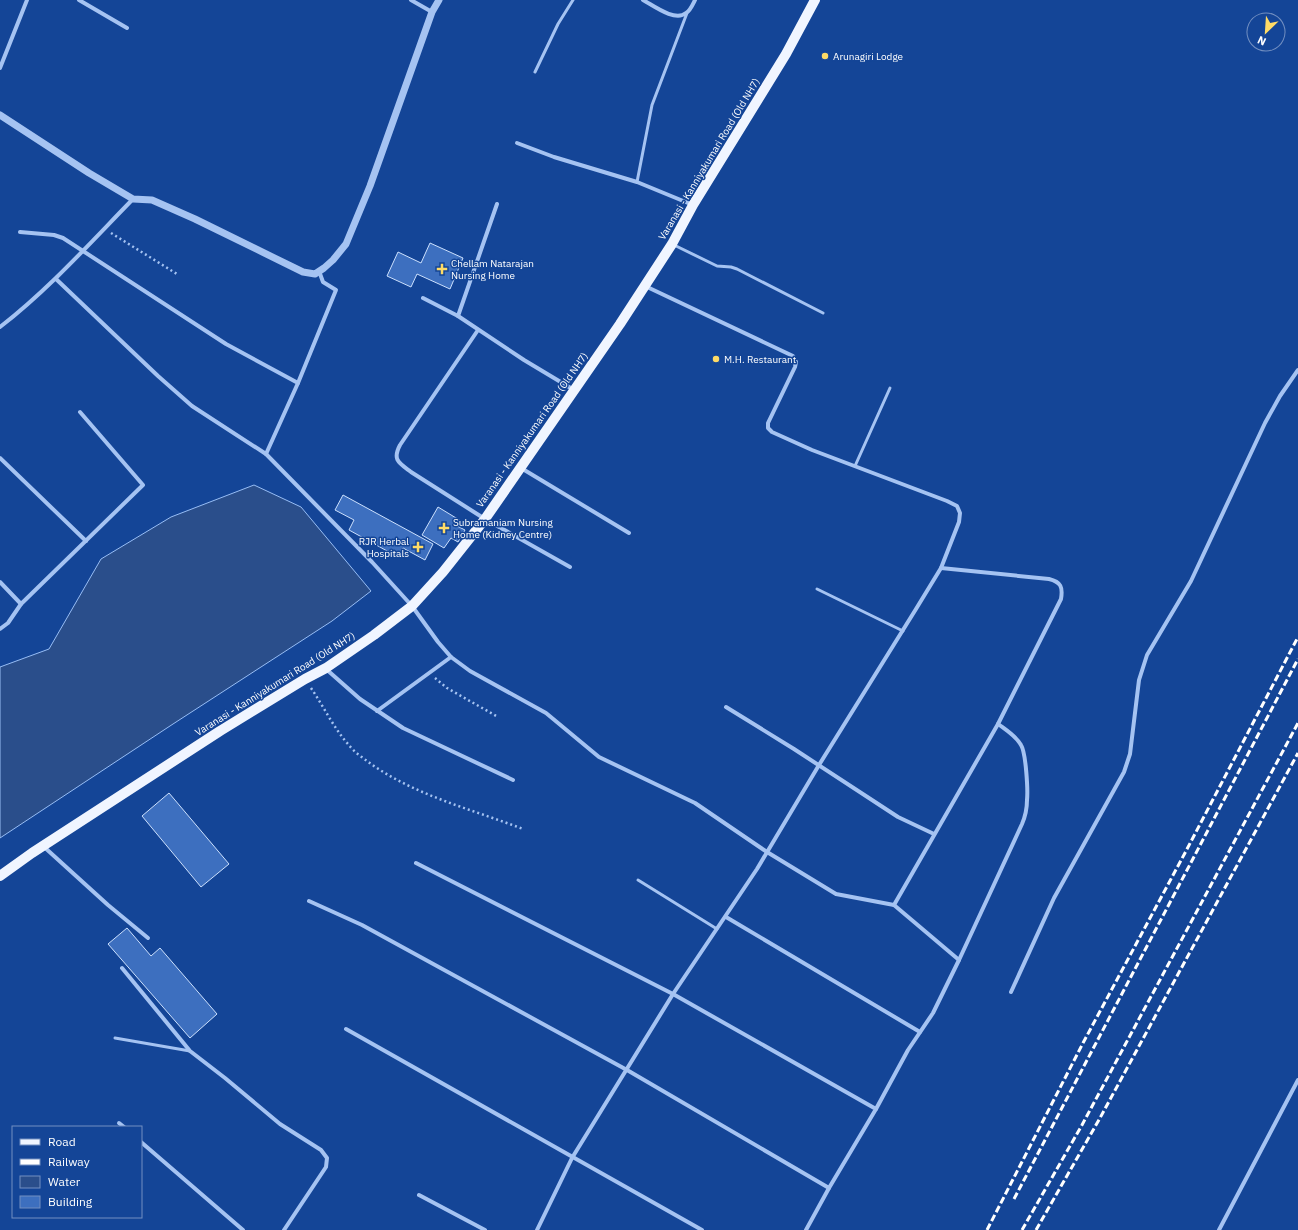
<svg xmlns="http://www.w3.org/2000/svg" width="1298" height="1230" viewBox="0 0 1298 1230" font-family="'IBM Plex Sans',sans-serif">
<rect width="100%" height="100%" fill="#144597"/>
<polygon fill="#2a4e8b" stroke="#97bdf5" points="254,485 301,507 371,591 332,621 173,724 0,838 0,667 49,649 101,559 171,517"/>
<g fill="#3d6fbf" stroke="#cce0fd">
<polygon points="430,243 463,258 450,289 417,274 411,287 387,276 398,252 421,263"/>
<polygon points="343,495 433,544 425,560 403,548 398,557 349,530 354,520 335,510"/>
<polygon points="438,507 461,521 457,526 465,530 458,542 451,538 444,548 422,535"/>
<polygon points="169,793 229,864 201,887 142,816"/>
<polygon points="127,928 151,956 160,948 217,1014 190,1038 108,944"/>
</g>
<g fill="none" stroke-linecap="round" stroke-linejoin="round">
<g stroke="#a5c3f2" stroke-width="2.5" stroke-dasharray="2 3" stroke-linecap="butt">
<polyline points="111,233 177,274"/>
<polyline points="435,678 447,688 498,717"/>
<path d="M311,688C324,707 333,727 348,744C354,752 363,758 371,764C417,796 471,809 523,829"/>
</g>
<g stroke="#a5c3f2" stroke-width="3">
<polyline points="535,72 558,24 573,0"/>
<polyline points="637,182 652,105 687,13"/>
<polyline points="674,245 717,266 731,267 737,269 823,313"/>
<polyline points="855,466 890,388"/>
<polyline points="817,589 903,631"/>
<polyline points="638,880 717,929"/>
<polyline points="115,1038 190,1051"/>
</g>
<g stroke="#a5c3f2" stroke-width="4">
<polyline points="79,0 127,28"/>
<polyline points="411,0 432,12"/>
<path d="M643,0C654,6 675,22 686,13C690,11 693,4 695,0"/>
<polyline points="0,68 27,0"/>
<polyline points="517,143 554,157 637,182 693,205"/>
<polyline points="20,232 54,235 63,238 226,344 298,383 266,454 192,406 158,376 56,279"/>
<polyline points="423,298 458,316 497,204"/>
<polyline points="458,316 524,360 574,390"/>
<path d="M0,327C49,289 90,243 133,199"/>
<path d="M478,330L400,445C392,460 399,463 411,472L485,519L570,567"/>
<polyline points="298,383 336,290 323,282 319,271"/>
<polyline points="266,454 372,562 412,606 438,642 451,657 470,671 546,713 599,757 695,803 767,852 836,894 894,905 959,960"/>
<polyline points="0,458 86,541"/>
<polyline points="521,468 629,533"/>
<polyline points="0,582 21,604"/>
<polyline points="0,629 8,623 21,604 143,485 80,412"/>
<polyline points="326,669 360,699 403,728 513,780"/>
<polyline points="726,707 794,749 898,817 934,834"/>
<polyline points="377,711 451,657"/>
<polyline points="43,846 108,905 148,938"/>
<polyline points="416,863 673,994 876,1109 829,1188 806,1230"/>
<polyline points="309,901 362,925 627,1070 829,1188"/>
<path d="M894,905L998,724L1061,599C1063,587 1061,582 1049,579L941,568"/>
<polyline points="726,917 920,1032"/>
<polyline points="122,968 190,1051 225,1078 280,1124 321,1150 327,1158 326,1167 284,1230"/>
<polyline points="1011,992 1054,898 1124,772 1130,754 1139,680 1147,655 1191,581 1265,423 1280,396 1298,370"/>
<path d="M346,1029C465,1095 583,1164 702,1230"/>
<path d="M876,1109L908,1050L933,1013L959,960L1022,824C1025,817 1027,808 1027,800C1028,790 1026,753 1021,745C1016,736 1006,730 998,724"/>
<polyline points="119,1123 124,1127"/>
<polyline points="141,1142 243,1230"/>
<polyline points="419,1195 485,1230"/>
<polyline points="537,1230 572,1158 673,994 757,869 819,765 916,609 941,568 959,522 960,513 957,506 947,501 812,450 772,432 768,428 768,423 795,367 796,362 793,356 645,286"/>
<polyline points="1219,1230 1298,1080"/>
</g>
<polyline stroke="#a5c3f2" stroke-width="7" points="0,115 89,173 133,199 152,200 195,219 303,272 315,274 324,268 333,260 346,244 370,186 432,12 439,0"/>
<polyline stroke="#f0f5ff" stroke-width="10" points="0,876 32,853 220,731 305,679 326,668 374,635 412,606 443,572 485,519 620,324 672,244 693,205 786,54 815,0"/>
<g stroke="#fff" stroke-width="3" stroke-dasharray="7 3" stroke-linecap="butt">
<polyline points="1014,1199 1298,659"/>
<polyline points="987,1230 1083,1043 1186,851 1298,637"/>
<polyline points="1022,1230 1082,1125 1298,723"/>
<polyline points="1036,1230 1100,1118 1298,753"/>
</g>
</g>
<g fill="#ffdb66" stroke="#144597" stroke-width="1.5">
<circle cx="825" cy="56" r="4"/>
<path d="M440 263h4v4h4v4h-4v4h-4v-4h-4v-4h4z"/>
<circle cx="716" cy="359" r="4"/>
<path d="M442 522h4v4h4v4h-4v4h-4v-4h-4v-4h4z"/>
<path d="M416 541h4v4h4v4h-4v4h-4v-4h-4v-4h4z"/>
</g>
<g text-anchor="middle" dominant-baseline="central" stroke-width="3" stroke-linejoin="round" paint-order="stroke">
<g font-size="10" fill="#fff" stroke="#144597" text-anchor="start">
<text x="833" y="56">Arunagiri Lodge</text>
<text x="451" y="263">Chellam Natarajan<tspan x="451" dy="12">Nursing Home</tspan></text>
<text x="724" y="359">M.H. Restaurant</text>
<text x="453" y="522">Subramaniam Nursing<tspan x="453" dy="12">Home (Kidney Centre)</tspan></text>
<text x="409" y="541" text-anchor="end">RJR Herbal<tspan x="409" dy="12">Hospitals</tspan></text>
</g>
<g font-size="10" fill="#fff" stroke="#144597">
<text transform="translate(709 159) rotate(-59)">Varanasi - Kanniyakumari Road (Old NH7)</text>
<text transform="translate(532 430) rotate(-55)">Varanasi - Kanniyakumari Road (Old NH7)</text>
<text transform="translate(275 684) rotate(-32)">Varanasi - Kanniyakumari Road (Old NH7)</text>
</g>
</g>
<rect x="12" y="1126" width="130" height="92" fill="#144597" stroke="#728fc1"/>
<rect x="20" y="1139" width="20" height="6" fill="#f0f5ff" stroke="#728fc1"/>
<text x="48" y="1146" font-size="12" fill="#ffffff">Road</text>
<rect x="20" y="1159" width="20" height="6" fill="#ffffff" stroke="#728fc1"/>
<text x="48" y="1166" font-size="12" fill="#ffffff">Railway</text>
<rect x="20" y="1176" width="20" height="12" fill="#2a4e8b" stroke="#728fc1"/>
<text x="48" y="1186" font-size="12" fill="#ffffff">Water</text>
<rect x="20" y="1196" width="20" height="12" fill="#3d6fbf" stroke="#728fc1"/>
<text x="48" y="1206" font-size="12" fill="#ffffff">Building</text>
<g transform="translate(1266 32) rotate(205)"><circle r="19" fill="#144597" stroke="#728fc1"/>
<path d="M0-3L7 15L0 10L-7 15Z" fill="#ffdb66"/>
<text y="-6" font-size="11" font-weight="bold" text-anchor="middle" fill="#ffffff">N</text>
</g>
</svg>
